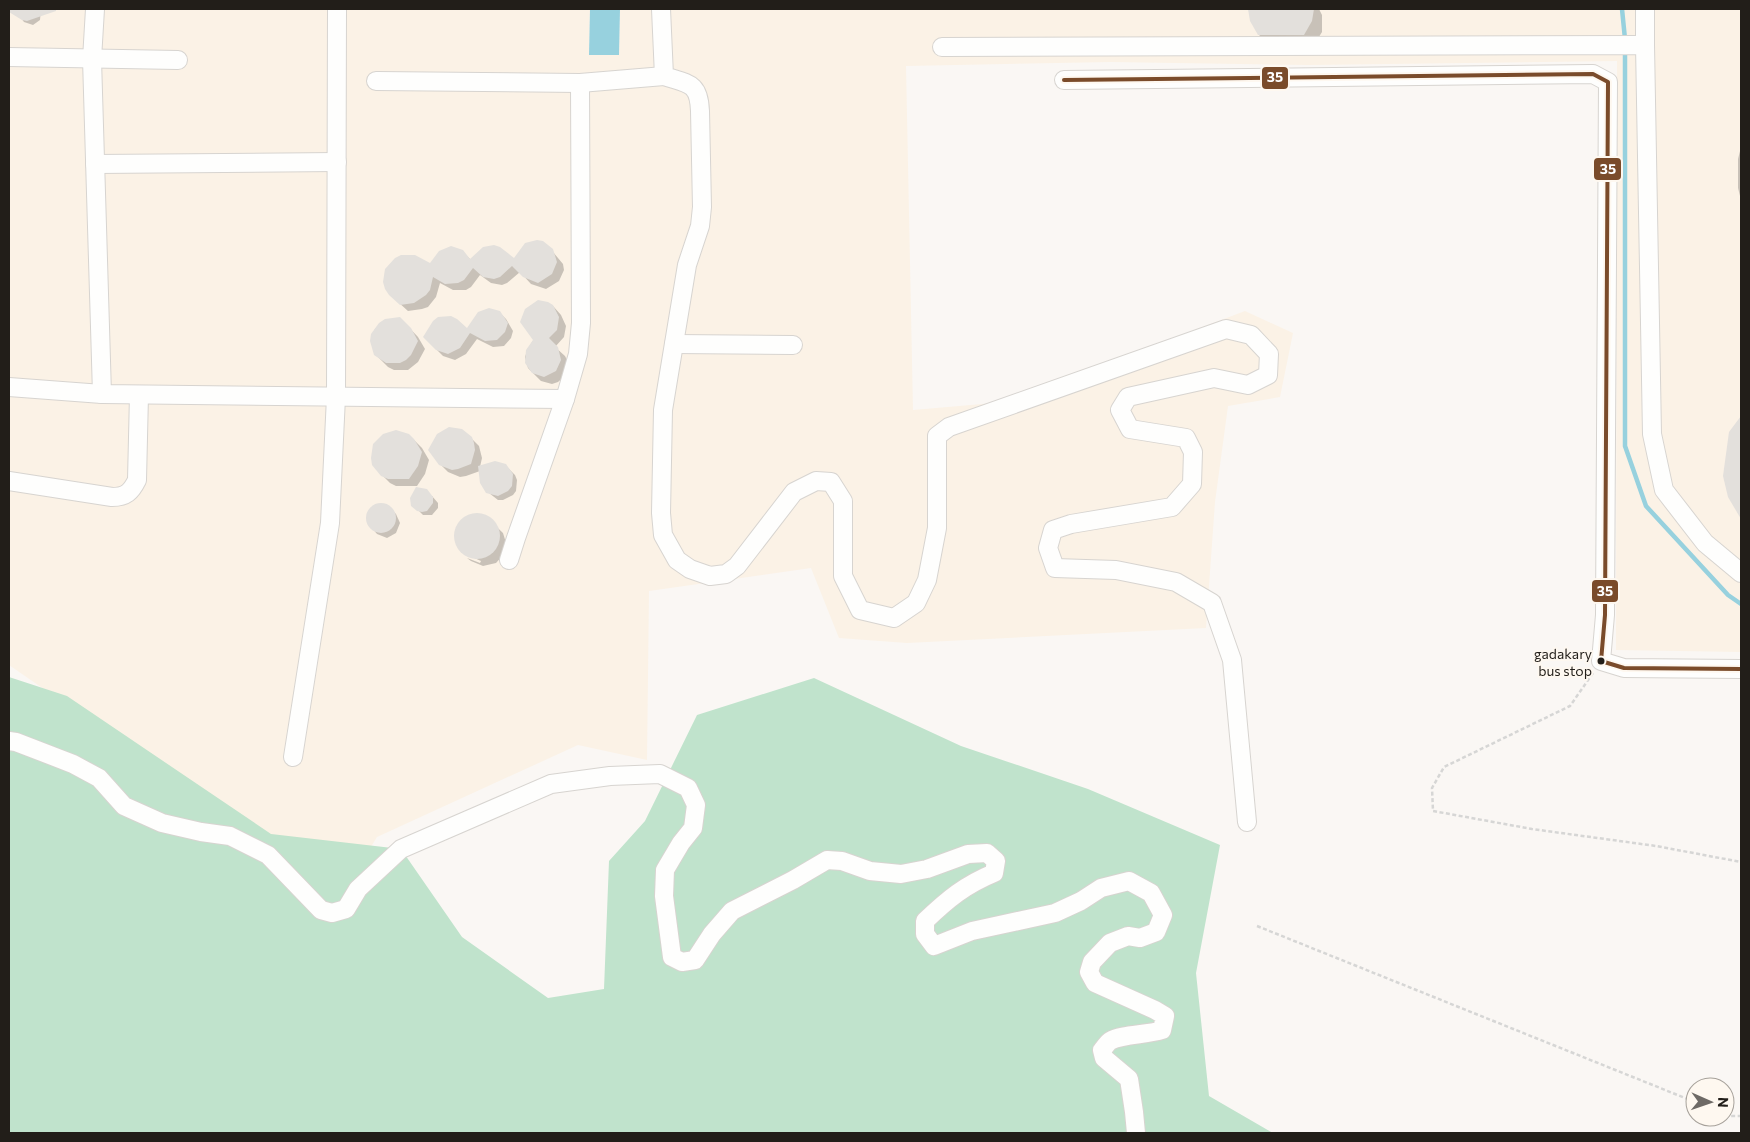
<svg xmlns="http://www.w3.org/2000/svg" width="1750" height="1142" viewBox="0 0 1750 1142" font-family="Commissioner,sans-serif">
<rect width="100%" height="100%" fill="#faf7f4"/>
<polygon fill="#fbf2e6" points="9,9 590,9 589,55 619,55 620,9 1741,9 1741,652 1616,650 1617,61 1308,65 1111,62 906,66 913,410 1005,402 1245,311 1293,333 1280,397 1228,406 1215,502 1206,628 907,643 839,638 811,568 649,591 647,760 578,745 377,837 345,889 273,847 9,665"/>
<polygon fill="#c0e3cc" points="9,677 67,696 271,834 401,849 462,937 548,998 604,989 609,861 645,821 697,715 814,678 961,746 1088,789 1220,845 1196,973 1209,1096 1273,1133 9,1133"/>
<polygon fill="#97d1de" points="590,9 620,9 619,55 589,55"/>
<g fill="#0003">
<polygon points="14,9 41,9 40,20 33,25 24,22"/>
<polygon points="1251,9 1319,9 1322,15 1322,32 1314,45 1270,45 1259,35 1250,13"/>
<polygon points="1741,147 1741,200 1738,188 1738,159"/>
<polygon points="548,246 563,264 564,270 559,281 546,289 531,284 520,272 507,283 502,285 491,283 480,275 471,287 466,290 453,290 440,283 436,297 428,307 422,309 408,311 398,302 430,264 463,252 471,260 514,260"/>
<polygon points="553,306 561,315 566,326 564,337 555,347 565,356 568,362 567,374 558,382 552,384 541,381 528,368 525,357 527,351"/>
<polygon points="499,312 506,319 513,331 511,338 504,346 493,347 477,339 466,354 455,360 443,356 424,337 467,330"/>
<polygon points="400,318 418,337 425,349 418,362 408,370 394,370 388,367 375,354 371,341 375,329 386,321"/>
<polygon points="1741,418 1741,517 1730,496 1731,432"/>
<polygon points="409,435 422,448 429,460 425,474 417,486 396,486 390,483 382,475"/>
<polygon points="471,438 479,446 482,458 480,467 509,469 515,475 517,480 516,491 513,495 503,500 498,500 489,493 480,471 466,476 460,477 448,472 440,464"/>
<polygon points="432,496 438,503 438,508 432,515 423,515 415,507"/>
<polygon points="380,505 390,508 396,514 400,523 396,533 387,538 377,534 372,528 367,519 371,509"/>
<polygon points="478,515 485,516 503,533 507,546 505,553 496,563 483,566 471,561 467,558 480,563 481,561 463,553 458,548 455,535 457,528 465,518"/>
</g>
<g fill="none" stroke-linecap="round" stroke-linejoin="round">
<g stroke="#97d1de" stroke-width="4.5">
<polyline points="1622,9 1625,39"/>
<polyline points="1625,55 1625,446 1646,506 1728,595 1741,604"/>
</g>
</g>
<g fill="#e3e0dc">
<polygon points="9,9 56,9 56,11 27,21 22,20 9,12"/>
<polygon points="1248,9 1314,9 1312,21 1304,35 1258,35 1250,21"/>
<polygon points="537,240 543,241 553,249 557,262 552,274 538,283 523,277 512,266 500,277 494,279 483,277 473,268 464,280 458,283 445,284 433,277 430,290 426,295 414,303 400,305 389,295 385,289 383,282 385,269 395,258 401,255 415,255 430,263 439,251 451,246 463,250 470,259 483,247 494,245 500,247 514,258 525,243"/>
<polygon points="538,300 548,302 553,305 559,317 557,330 549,338 558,347 561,360 556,371 544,377 532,373 525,363 526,350 533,340 520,322 525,309"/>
<polygon points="489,308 500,311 508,323 505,332 497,340 485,341 470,333 460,348 448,354 436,350 423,337 433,321 438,317 451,316 457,319 467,328 478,312"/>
<polygon points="400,317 411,328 418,341 411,355 406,360 400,363 386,363 374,355 370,341 371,334 379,323 385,319"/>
<polygon points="1741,416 1741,519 1728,497 1723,476 1729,432"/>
<polygon points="449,427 462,429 472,437 474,443 475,450 471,464 458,469 452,470 439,465 428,450 437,434"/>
<polygon points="396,430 409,434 414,439 422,452 418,466 409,479 388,479 381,476 372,465 371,458 373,444 383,434"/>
<polygon points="495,461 506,464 513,474 512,486 508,491 498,496 486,493 480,483 478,466"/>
<polygon points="416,487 427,489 433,497 433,503 427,511 422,512 417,511 411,506 410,498"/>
<circle cx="381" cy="518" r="15"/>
<circle cx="477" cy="536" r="23"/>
</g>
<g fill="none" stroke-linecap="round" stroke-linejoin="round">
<g stroke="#d7d4d0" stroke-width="20">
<g id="minor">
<polyline points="95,9 92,59 102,394 565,399"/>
<path d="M661,9L664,76C688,84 699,82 700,111L702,207L700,226L687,265L663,410L661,513L663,535L677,560L690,569L710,576L726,574L737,566L794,492L816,481L831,482L843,501V576L860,610L894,618L916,603L927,580L937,528V436L949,427L1226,329L1251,335L1269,354L1268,375L1248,385L1214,378L1128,397L1120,410L1130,429L1186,438L1193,452L1192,484L1172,507L1071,524L1053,530L1048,548L1055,568L1116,570L1176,582L1212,603L1232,660L1247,822"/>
<polyline points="1645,9 1645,45"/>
<polyline points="942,47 1645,45 1652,434 1664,490 1705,543 1741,573"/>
<polyline points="9,57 178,60"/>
<polyline points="1064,80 1593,74 1608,82 1605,615 1601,661 1624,668 1741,669"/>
<polyline points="376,81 580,83 664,76"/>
<polyline points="95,164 337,162"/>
<polyline points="674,344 793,345"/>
<polyline points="9,387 102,394"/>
<path d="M9,481L112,497C126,497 131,492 137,480L139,395"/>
<polyline points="509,560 516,538 565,399 578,354 581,323 580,83"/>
<path d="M9,741L16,742L73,764L99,778L124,806L162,823L201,832L230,836L268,855L321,910L332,913L346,909L358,889L401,849L551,784L610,776L660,774L688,788L696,805L693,828L681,843L665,870L664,896L672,957L682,962L695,960L712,934L732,911L793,880L827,860L842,861L870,871L901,874L927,869L968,854L987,853L996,861L994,873C965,885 948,899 925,921V934L934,946L972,931L1055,913L1081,901L1101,888L1129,881L1151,893L1163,915L1156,932L1140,938L1128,936L1110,943L1092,962L1089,972L1095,983L1155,1010L1165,1016L1162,1030C1147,1035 1122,1034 1110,1041C1107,1043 1105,1047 1102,1050L1104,1058L1129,1079L1134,1112L1136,1133"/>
<polyline points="293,757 330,523 336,397 337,9"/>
</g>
</g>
<g stroke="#d6d6d5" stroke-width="2.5" stroke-dasharray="4 2.5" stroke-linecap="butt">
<polyline points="1593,673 1570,706 1444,767 1432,788 1433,811 1532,829 1656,846 1741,862"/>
<polyline points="1257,926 1695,1102"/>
<polyline points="1725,1114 1731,1116 1741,1116"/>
</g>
<use href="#minor" stroke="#fefefd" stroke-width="18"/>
<g stroke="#fef8f0" stroke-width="8">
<polyline id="bus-1" points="1064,80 1593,74 1608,82 1605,615 1601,661 1624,668 1741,669"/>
</g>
<use href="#bus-1" stroke="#7a4b2a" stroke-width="4"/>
</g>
<circle fill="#221e19" stroke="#fef8f0" stroke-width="2" cx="1601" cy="661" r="4.5"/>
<g text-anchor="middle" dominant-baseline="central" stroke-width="4" stroke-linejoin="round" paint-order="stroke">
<g font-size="14" fill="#221e19" stroke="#fef8f0" text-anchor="end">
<text x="1592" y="653">gadakary<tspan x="1592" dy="17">bus stop</tspan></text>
</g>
</g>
<g stroke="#fef8f0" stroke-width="2">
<rect x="1261" y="66" width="28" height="24" rx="5" fill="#7a4b2a"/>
<rect x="1593" y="157" width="29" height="24" rx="5" fill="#7a4b2a"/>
<rect x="1591" y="579" width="28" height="24" rx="5" fill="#7a4b2a"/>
</g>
<g font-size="14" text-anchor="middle" font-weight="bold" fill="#fff">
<text x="1275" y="82">35</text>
<text x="1608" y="174">35</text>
<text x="1605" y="596">35</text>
</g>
<rect width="1750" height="1142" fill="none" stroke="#221e19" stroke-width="20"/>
<g transform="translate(1710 1102) rotate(92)"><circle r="24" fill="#fef8f0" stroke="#a6a19a"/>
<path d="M0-4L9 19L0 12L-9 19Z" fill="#6e6a66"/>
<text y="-8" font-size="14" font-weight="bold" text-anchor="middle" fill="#221e19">N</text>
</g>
</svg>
